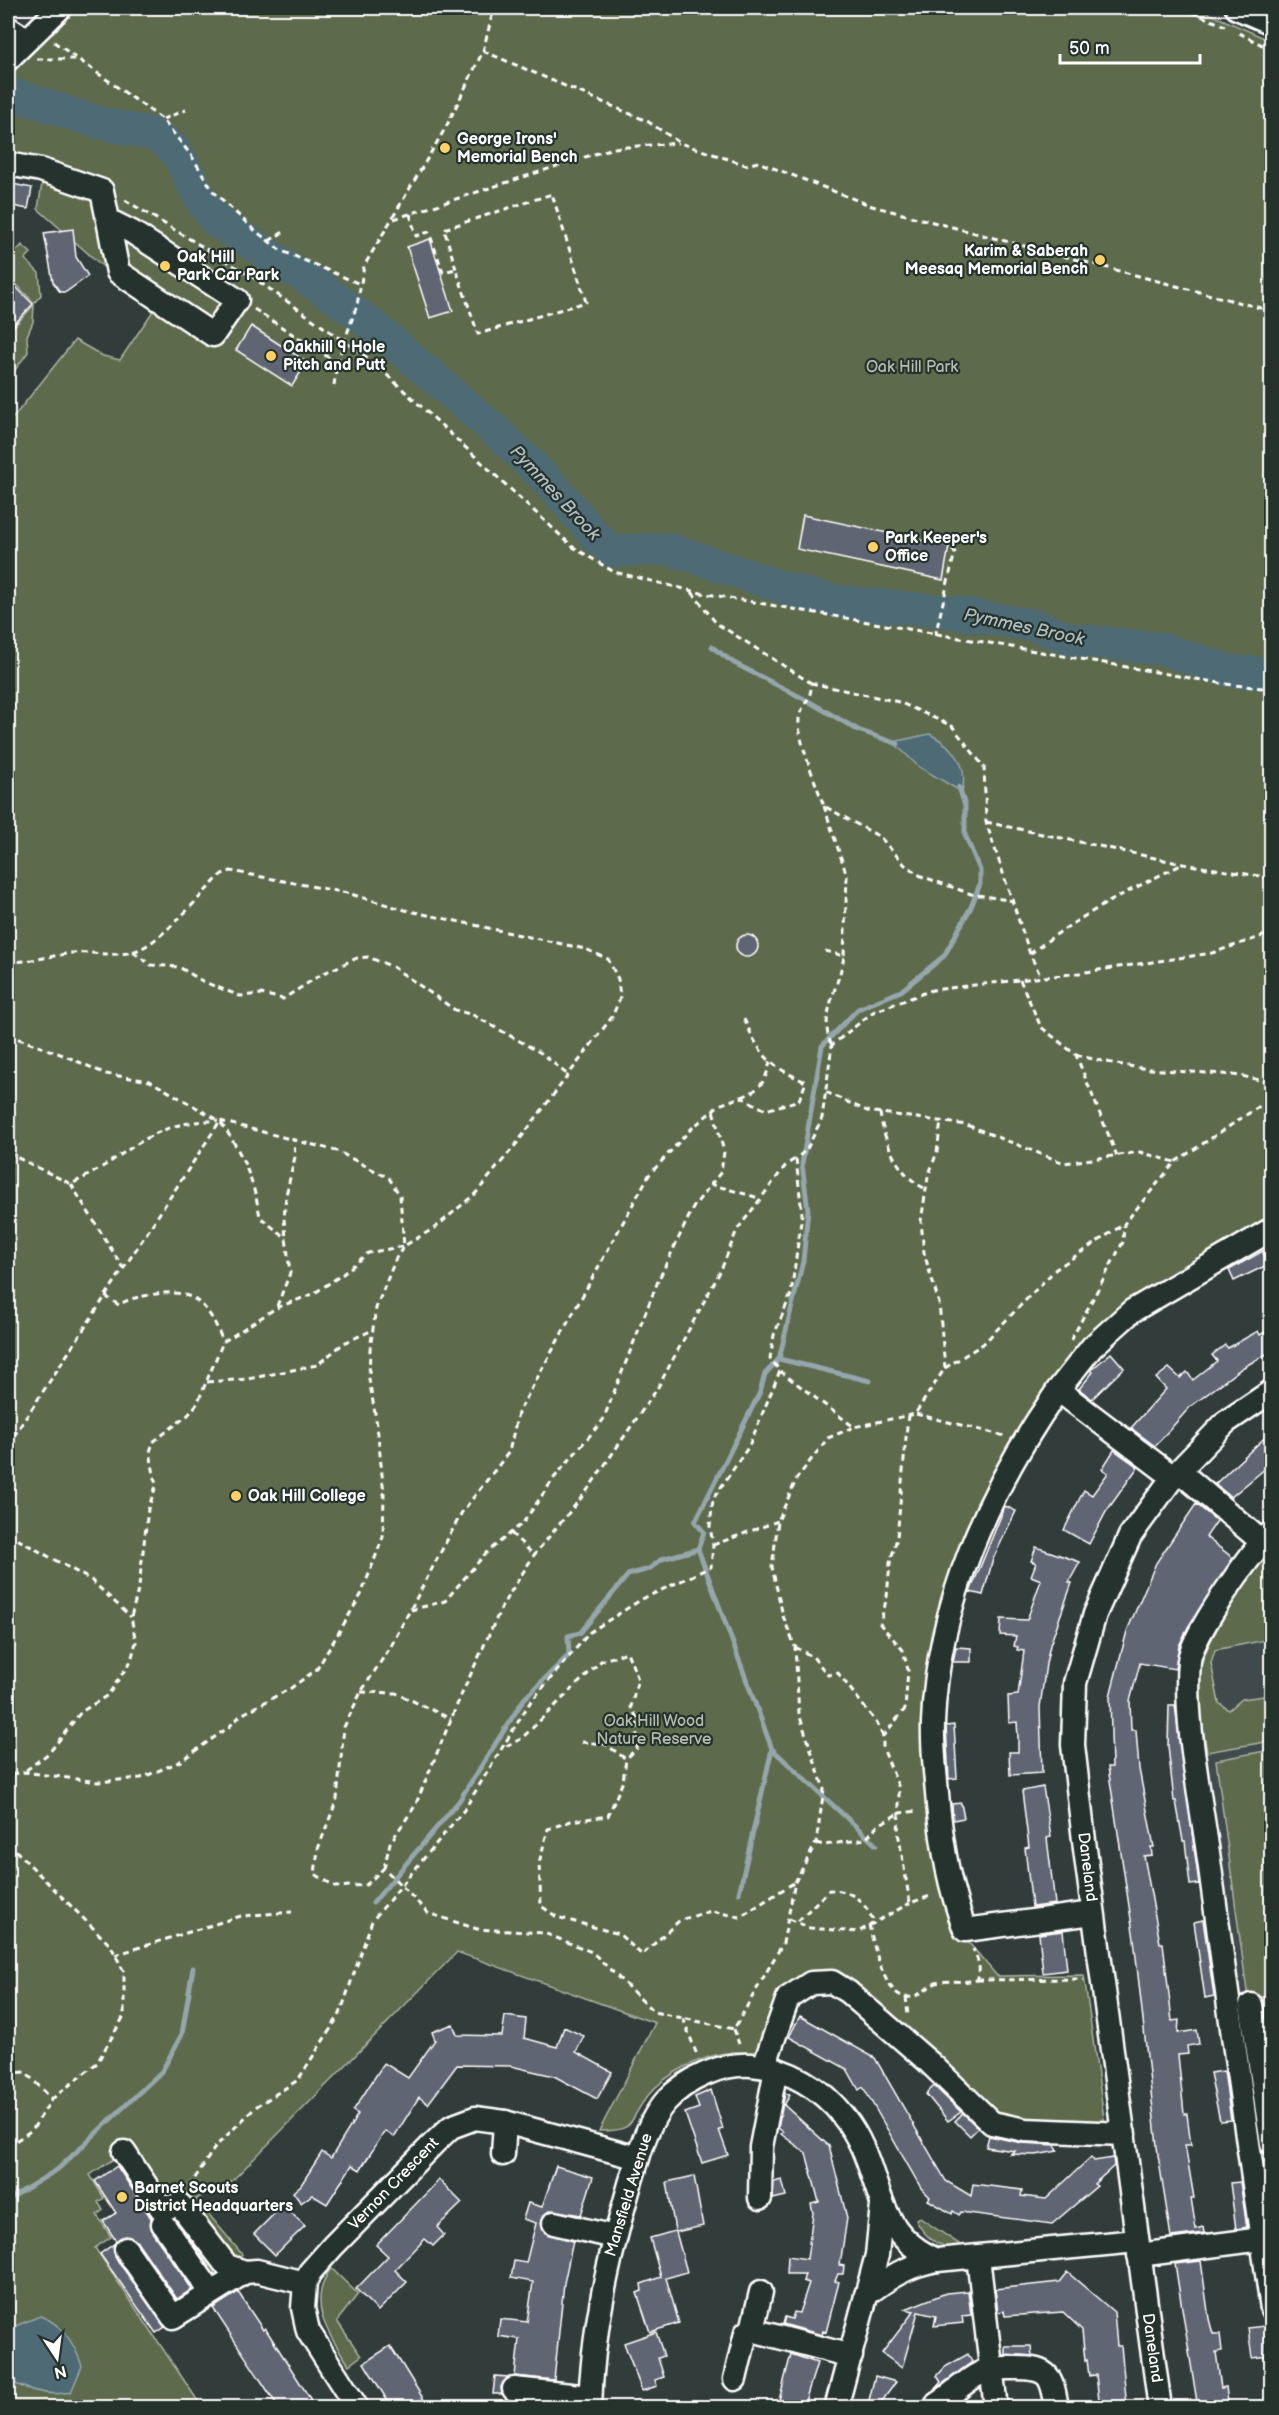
<svg xmlns="http://www.w3.org/2000/svg" width="1279" height="2415" viewBox="0 0 1279 2415" font-family="'Balsamiq Sans',sans-serif">
<rect width="100%" height="100%" fill="#323d3b"/>
<filter id="ink" filterUnits="userSpaceOnUse"><feTurbulence type="fractalNoise" baseFrequency=".0167" numOctaves="2"/><feDisplacementMap in="SourceGraphic" scale="12" xChannelSelector="R" yChannelSelector="G"/><feConvolveMatrix kernelMatrix="1 2 1 2 8 2 1 2 1" color-interpolation-filters="sRGB"/></filter>
<g filter="url(#ink)">
<polygon fill="#40494c" points="1271,1541 1271,2269 1193,1688 1199,1646"/>
<g fill="#5d6a4c" stroke="#aeb4a6" stroke-width="1.5">
<path d="M74,8H1197L1271,41V1226L1197,1266L1030,1414L931,1682L964,1937L997,1976L1084,1975L1107,2140L991,2127L847,1997L814,1988L794,2002L770,2057C759,2055 745,2051 733,2052C702,2055 665,2073 646,2098C627,2123 637,2131 599,2131L655,2023L457,1952L232,2181L196,2199L242,2254L240,2258L225,2256L170,2207L131,2147L90,2175L104,2198L98,2202L103,2210L97,2215L111,2237L95,2248L202,2407H8V424L75,340L103,356L120,360L153,311L38,209L42,183L8,175V74Z"/>
<polygon points="22,245 31,253 25,259 39,273 41,295 34,303 17,285 11,289 8,286 8,269 12,265 8,260"/>
<polygon points="34,305 33,322 27,336 28,352 8,380 8,333"/>
<path d="M1268,1553L1272,1566L1271,1639L1215,1650L1211,1663L1219,1703L1229,1710L1242,1699L1271,1695V1741L1207,1752C1203,1728 1198,1702 1199,1678C1200,1645 1248,1580 1268,1553Z"/>
<polygon points="1271,1750 1271,1996 1248,1999 1216,1760"/>
<polygon points="172,2209 218,2270 209,2277 163,2216"/>
<path d="M920,2218L959,2244V2248C940,2249 924,2237 916,2220Z"/>
<path d="M331,2268L358,2294L337,2321L361,2356L349,2365C328,2333 306,2304 331,2268Z"/>
</g>
<g fill="#4e6b74" stroke="#95a6ac" stroke-width="1.5">
<path d="M930,734C954,747 969,764 962,792L919,767L893,742Z"/>
<path d="M40,2316C63,2324 74,2343 82,2366L71,2392C48,2397 28,2391 8,2380V2329Z"/>
</g>
<g fill="none" stroke-linecap="round" stroke-linejoin="round">
<g stroke="#95a6ac" stroke-width="5">
<polyline points="712,647 734,663 808,701 858,730 898,744"/>
<polyline points="779,1359 870,1381"/>
<polyline points="698,1549 772,1749 876,1845"/>
<polyline points="739,1893 772,1749"/>
<polyline points="373,1903 459,1801 524,1699 569,1655 568,1636 580,1633 628,1575 649,1569 662,1559 698,1549 704,1532 695,1522 760,1392 765,1374 779,1359 803,1261 808,1210 802,1164 822,1046 858,1009 901,991 944,956 971,907 980,884 980,870 965,835 965,806 959,787"/>
<polyline points="8,2200 58,2169 162,2071 182,2034 193,1968"/>
</g>
<polyline stroke="#4e6b74" stroke-width="33" points="18,96 100,123 152,134 170,145 180,158 201,200 217,222 323,289 375,327 499,434 550,483 597,538 613,551 670,549 787,589 834,601 950,612 1037,626 1070,639 1162,649 1230,671 1272,674"/>
</g>
<g fill="#616573" stroke="#fff" stroke-width="1.5">
<polygon points="8,183 32,188 28,209 8,205"/>
<polygon points="73,229 76,257 88,276 66,292 60,292 53,282 44,233"/>
<polygon points="430,239 453,311 430,318 407,247"/>
<polygon points="16,287 33,304 8,331 8,295"/>
<polygon points="251,326 307,362 292,386 236,350"/>
<polygon points="803,515 949,546 943,580 797,549"/>
<circle cx="747" cy="946" r="11"/>
<polygon points="1263,1251 1267,1265 1234,1281 1229,1270"/>
<polygon points="1272,1328 1272,1351 1242,1368 1190,1407 1155,1446 1131,1428 1166,1389 1156,1378 1169,1368 1180,1378 1187,1372 1193,1380 1217,1361 1212,1355 1225,1345 1228,1348 1258,1331 1260,1335"/>
<polygon points="1111,1353 1124,1368 1092,1399 1079,1389 1093,1372 1091,1370"/>
<polygon points="1272,1431 1272,1463 1231,1497 1215,1484"/>
<polygon points="1114,1450 1138,1467 1106,1512 1089,1544 1064,1530 1084,1490 1092,1495 1108,1473 1102,1469"/>
<polygon points="1196,1504 1217,1521 1206,1537 1233,1558 1188,1627 1179,1646 1175,1669 1140,1663 1130,1701 1131,1730 1136,1730 1139,1769 1154,1847 1151,1847 1152,1855 1144,1856 1160,1943 1163,1943 1172,2021 1179,2020 1178,2033 1197,2030 1199,2044 1187,2046 1188,2054 1178,2055 1184,2114 1187,2114 1191,2145 1185,2145 1194,2198 1191,2198 1196,2229 1203,2227 1204,2233 1171,2237 1158,2155 1134,1939 1108,1767 1112,1767 1110,1696 1127,1631 1156,1563"/>
<polygon points="1005,1506 1016,1511 993,1559 983,1595 970,1592"/>
<polygon points="1036,1547 1080,1562 1069,1582 1072,1583 1050,1645 1046,1664 1040,1707 1042,1773 1010,1775 1009,1752 1018,1752 1018,1737 1017,1722 1009,1723 1008,1696 1018,1695 1024,1651 1017,1650 1018,1647 1014,1646 1016,1636 1000,1635 1001,1619 1027,1620 1041,1580 1031,1576 1036,1563 1031,1561"/>
<polygon points="956,1647 971,1648 971,1662 953,1662"/>
<polygon points="1169,1705 1175,1705 1199,1884 1190,1885 1185,1841 1183,1841 1176,1801 1174,1801 1168,1746"/>
<polygon points="954,1725 957,1778 949,1779 946,1726"/>
<polygon points="1043,1787 1051,1837 1047,1838 1055,1904 1032,1907 1025,1848 1029,1847 1022,1791"/>
<polygon points="961,1803 964,1818 953,1820 952,1804"/>
<polygon points="1203,1920 1214,1996 1205,1998 1194,1922"/>
<polygon points="1063,1931 1067,1970 1043,1973 1039,1934"/>
<polygon points="505,2016 526,2019 524,2038 557,2047 564,2027 584,2036 576,2052 612,2072 597,2099 554,2076 532,2071 511,2066 457,2065 428,2104 419,2097 394,2137 385,2131 360,2170 352,2165 327,2204 312,2195 301,2203 293,2192 301,2185 322,2152 331,2158 358,2114 353,2111 384,2063 408,2078 435,2040 432,2032 453,2024 457,2035 502,2036"/>
<polygon points="800,2016 875,2058 946,2181 971,2196 973,2184 1022,2190 1021,2196 1046,2199 1091,2157 1094,2161 1113,2158 1114,2166 1094,2184 1097,2186 1052,2224 961,2212 959,2215 953,2211 952,2214 928,2200 930,2197 921,2188 863,2087 859,2090 847,2069 789,2037"/>
<polygon points="1224,2071 1231,2120 1220,2121 1210,2073"/>
<polygon points="934,2086 961,2112 948,2121 926,2094"/>
<polygon points="711,2090 723,2129 719,2130 728,2155 702,2163 685,2113 699,2108 695,2097"/>
<polygon points="785,2093 790,2095 784,2105 829,2146 847,2218 840,2265 844,2266 843,2274 838,2274 835,2281 839,2282 826,2332 823,2331 822,2335 783,2324 785,2317 792,2319 794,2312 799,2313 809,2283 803,2281 805,2274 787,2274 788,2256 807,2259 813,2213 811,2204 819,2202 806,2153 781,2134 783,2132 778,2128"/>
<polygon points="963,2113 978,2128 970,2136 955,2121"/>
<polygon points="989,2136 1022,2143 1055,2145 1058,2151 1036,2155 1010,2154 1015,2151 986,2147"/>
<polygon points="117,2166 151,2218 152,2232 192,2289 177,2299 137,2241 125,2236 116,2241 103,2221 116,2213 95,2181"/>
<polygon points="556,2166 593,2177 581,2215 551,2210 541,2221 545,2233 573,2241 564,2283 554,2380 515,2376 519,2339 498,2336 500,2319 527,2322 533,2282 511,2278 514,2261 526,2263 536,2223 523,2219 528,2203 542,2207"/>
<polygon points="694,2176 703,2226 676,2232 687,2272 666,2278 679,2323 650,2332 637,2293 642,2291 641,2284 661,2277 650,2238 675,2231 667,2182"/>
<polygon points="439,2180 462,2203 437,2227 444,2235 433,2246 425,2239 395,2270 407,2282 378,2311 356,2289 388,2256 376,2245"/>
<polygon points="782,2180 786,2196 773,2199 774,2182"/>
<polygon points="1240,2182 1247,2227 1236,2229 1230,2183"/>
<polygon points="283,2205 305,2226 275,2255 254,2234"/>
<polygon points="114,2244 115,2257 165,2327 156,2333 100,2254"/>
<polygon points="1201,2261 1209,2319 1213,2334 1220,2334 1222,2351 1216,2352 1221,2388 1226,2387 1228,2403 1225,2404 1225,2408 1198,2408 1175,2264"/>
<polygon points="1067,2272 1114,2312 1117,2346 1121,2346 1127,2408 1100,2408 1096,2375 1089,2376 1087,2360 1085,2361 1082,2330 1063,2312 1005,2316 1004,2311 998,2312 995,2289 1059,2282"/>
<polygon points="968,2291 971,2315 962,2316 963,2323 934,2326 936,2316 918,2312 902,2368 882,2353 914,2311 905,2309 946,2293"/>
<polygon points="238,2292 263,2330 265,2328 311,2400 299,2408 279,2408 213,2308"/>
<polygon points="1265,2326 1268,2356 1252,2358 1248,2328"/>
<polygon points="656,2332 664,2356 658,2358 664,2377 655,2380 657,2386 642,2391 624,2343"/>
<polygon points="390,2346 403,2366 429,2408 392,2408 364,2363"/>
<polygon points="1005,2346 1031,2346 1032,2356 1005,2354"/>
<polygon points="791,2354 817,2363 803,2408 777,2408"/>
<polygon points="968,2354 972,2362 934,2390 941,2382 937,2376 945,2367"/>
<polygon points="495,2376 508,2377 501,2387 502,2394 493,2394"/>
<polygon points="875,2376 896,2382 877,2408 867,2408"/>
</g>
<g fill="none" stroke-linecap="round" stroke-linejoin="round">
<g stroke="#fff" stroke-width="27">
<g id="minor">
<polyline points="1237,8 1272,23"/>
<polyline points="8,28 27,40"/>
<polyline points="8,59 60,8"/>
<polyline points="8,164 41,170 102,191 108,220 132,232 237,300 213,335 118,272 108,220"/>
<path d="M1058,1390C990,1487 937,1603 933,1723C932,1750 936,1778 938,1805C943,1851 949,1886 965,1930L1093,1913"/>
<polyline points="1179,1471 1261,1541"/>
<polyline points="1173,1477 1058,1390 1092,1347 1132,1311 1272,1229"/>
<polyline points="1251,2005 1272,2143"/>
<polyline points="764,2066 788,1998 811,1983 832,1982 848,1992 930,2063 992,2123 1025,2130 1124,2134"/>
<polyline points="124,2152 161,2208 180,2205 227,2266 245,2272"/>
<polyline points="503,2154 505,2122"/>
<polyline points="760,2198 761,2147 776,2069"/>
<polyline points="554,2223 615,2237"/>
<polyline points="163,2224 211,2292"/>
<polyline points="1262,2239 1272,2309"/>
<polyline points="126,2249 173,2317 245,2272 257,2271 305,2283"/>
<path d="M1139,2255L1262,2239C1243,2112 1226,1986 1209,1860C1201,1800 1184,1721 1189,1661C1191,1637 1252,1549 1272,1532"/>
<polyline points="978,2257 996,2408"/>
<path d="M866,2295C889,2277 909,2265 937,2260"/>
<polyline points="752,2330 761,2292"/>
<polyline points="735,2379 746,2333 752,2330 851,2356"/>
<polyline points="514,2389 590,2397"/>
<polyline points="357,2408 308,2331 303,2308 305,2283 310,2272 333,2246 434,2143 451,2127 475,2118 505,2122 638,2158"/>
<path d="M590,2408C592,2331 609,2257 630,2184C639,2156 646,2123 666,2101C686,2079 721,2063 751,2065C788,2068 822,2088 844,2117C885,2168 868,2231 937,2260L1137,2241"/>
<polyline points="836,2408 877,2255 882,2205"/>
<path d="M937,2408V2404C953,2394 971,2375 988,2370C997,2367 1008,2368 1017,2368C1050,2368 1052,2377 1057,2408"/>
<polyline points="1160,2408 1085,1849 1073,1745 1075,1683 1095,1614 1130,1536 1173,1477 1226,1422 1272,1391"/>
</g>
</g>
<g stroke="#fff" stroke-width="3" stroke-dasharray="6 4.5" stroke-linecap="butt">
<polyline points="1182,8 1225,26"/>
<polyline points="1239,33 1272,50"/>
<polyline points="54,42 162,119 191,155 213,191 252,228 280,250 360,284"/>
<polyline points="483,51 647,121 680,143 746,165 758,162 872,206 1272,311"/>
<polyline points="37,59 76,59"/>
<polyline points="163,119 186,110"/>
<polyline points="125,200 251,276 372,361 573,547 614,572 701,593 1225,684 1272,689"/>
<polyline points="410,214 416,236 429,232 443,272 456,269 478,334 586,302 552,194 444,229 456,269"/>
<polyline points="394,219 613,148 678,143"/>
<polyline points="269,241 285,231"/>
<polyline points="8,267 9,265"/>
<polyline points="8,289 10,291"/>
<polyline points="254,309 337,363 334,385"/>
<polyline points="337,363 357,305 364,266 446,127 483,51 494,8"/>
<path d="M692,592L716,623L811,683C813,698 801,705 799,719C797,739 817,786 824,806L880,837L905,865L921,876L971,894L1014,901"/>
<polyline points="935,636 955,552 949,548"/>
<polyline points="811,683 899,702 952,726 984,767 986,822 1030,954 1041,977"/>
<polyline points="824,806 847,876 844,956"/>
<polyline points="986,822 1183,864 1272,878"/>
<path d="M825,951L844,956C840,984 817,1021 832,1045"/>
<polyline points="133,952 151,965 179,967 204,982 240,996 261,994 283,999 322,974 357,958 368,957 393,967 455,1010 473,1015 541,1053 569,1076"/>
<path d="M1030,954C1078,916 1129,890 1183,864"/>
<path d="M8,962C30,962 50,956 72,953C93,951 120,959 140,949C166,937 201,894 222,874L231,871L347,893L405,910L585,949L608,959L618,979L620,998L612,1017L517,1143L476,1193L436,1227L404,1246L396,1258L376,1308L370,1349L369,1379L377,1425L384,1494L383,1537L361,1595L317,1669L291,1688L241,1715L229,1727L179,1762L141,1778L98,1782L24,1772L8,1775"/>
<polyline points="1020,980 1041,1027 1076,1055 1117,1156"/>
<path d="M744,1019C760,1055 769,1066 806,1082L799,1100L766,1110L741,1097L719,1105L690,1130L649,1175L518,1413L509,1452L462,1512L391,1646L361,1692L344,1727L337,1799L318,1849L315,1874L336,1887L366,1885L384,1868L428,1913L477,1929L544,1933L592,1952L654,2012L734,2029L783,1943L795,1882L816,1843L824,1789L799,1714L795,1647L783,1616L772,1567L778,1521L797,1478L828,1438L854,1427"/>
<polyline points="8,1035 63,1055 106,1074 150,1081 220,1121 337,1151 389,1178 400,1196 404,1246 368,1253 343,1274 313,1294 276,1308 223,1342 197,1404 188,1415 153,1442 150,1452 156,1486 148,1509 139,1586 131,1617 136,1642 131,1661 108,1695 81,1712 49,1753 25,1771"/>
<path d="M1076,1055C1105,1062 1133,1068 1163,1070C1199,1074 1237,1071 1272,1084"/>
<polyline points="826,1092 867,1111 967,1125 1064,1163 1140,1152 1175,1162"/>
<path d="M742,1097C761,1089 766,1081 770,1061"/>
<path d="M880,1113C884,1142 898,1176 926,1189"/>
<path d="M221,1123C242,1152 254,1181 260,1217L287,1239"/>
<path d="M8,1153L71,1184C127,1159 149,1119 218,1121"/>
<polyline points="71,1184 123,1268"/>
<polyline points="710,1184 759,1198"/>
<path d="M105,1296L119,1305C129,1298 139,1297 150,1295C192,1286 209,1304 223,1342"/>
<polyline points="277,1306 290,1273 284,1219 286,1195 295,1157 294,1140"/>
<polyline points="1071,1340 1123,1242 1124,1224 1175,1162 1272,1098"/>
<polyline points="945,1368 983,1344 1056,1269 1124,1224"/>
<polyline points="780,1371 854,1427 915,1414 945,1368 939,1303 924,1253 921,1221 928,1177 937,1152 941,1121"/>
<polyline points="207,1382 248,1379 317,1365 344,1343 373,1330"/>
<polyline points="916,1414 1005,1436"/>
<polyline points="908,1415 897,1538 890,1563 887,1597 880,1624 903,1650 908,1670 905,1709 883,1736 883,1748 899,1788 899,1813 919,1811"/>
<polyline points="8,1445 220,1121"/>
<polyline points="511,1533 534,1555"/>
<polyline points="8,1534 91,1580 131,1617"/>
<polyline points="713,1545 778,1521"/>
<polyline points="411,1610 445,1601 486,1553 523,1523 554,1478 603,1420 658,1281 694,1206 721,1172 724,1152 713,1110"/>
<polyline points="795,1647 813,1657 828,1675 838,1673 876,1722 883,1736"/>
<polyline points="361,1692 396,1693 451,1719"/>
<polyline points="581,1742 605,1744 626,1759 623,1781 608,1816 571,1821 548,1829 539,1863 541,1906 557,1917 619,1934 642,1955 680,1920 711,1911 740,1917 795,1882"/>
<polyline points="506,1746 521,1739 601,1661 627,1652 638,1679 631,1707 637,1718 637,1748 626,1759"/>
<polyline points="899,1813 898,1832 910,1903 933,1895"/>
<polyline points="8,1843 111,1946 124,1972 124,2016 97,2063 52,2099"/>
<polyline points="816,1843 824,1845 866,1839 877,1826 899,1813"/>
<polyline points="384,1868 390,1843 415,1806 459,1700 503,1604 534,1555 586,1492 657,1389 721,1270 737,1230 786,1165 795,1159"/>
<polyline points="789,1919 810,1928 858,1932 910,1903"/>
<path d="M798,1921L829,1890C853,1890 864,1901 874,1922"/>
<path d="M869,1925C874,1944 885,2007 915,1996C924,1993 931,1983 940,1982C952,1980 964,1983 977,1980C982,1970 978,1959 973,1949"/>
<polyline points="115,1955 241,1916 292,1912"/>
<polyline points="977,1980 1083,1979"/>
<polyline points="906,1997 908,2016"/>
<polyline points="683,2018 697,2055"/>
<polyline points="734,2029 739,2044"/>
<polyline points="8,2073 25,2072 52,2099 32,2130 8,2146"/>
<polyline points="189,2187 216,2146 257,2106 298,2080 340,2014 372,1921 464,1810 529,1704 590,1632 642,1599 711,1567 713,1545 710,1526 713,1499 749,1446 780,1371 770,1358 774,1335 791,1294 802,1214 796,1159 807,1149 822,1118 832,1045 873,1012 932,990 1079,973 1212,953 1272,933"/>
</g>
<use href="#minor" stroke="#26332d" stroke-width="22"/>
</g>
</g>
<g fill="#ffd166" stroke="#26332d" stroke-width="2">
<circle cx="445" cy="148" r="6"/>
<circle cx="1100" cy="260" r="6"/>
<circle cx="165" cy="266" r="6"/>
<circle cx="271" cy="356" r="6"/>
<circle cx="873" cy="547" r="6"/>
<circle cx="236" cy="1496" r="6"/>
<circle cx="122" cy="2197" r="6"/>
</g>
<g text-anchor="middle" dominant-baseline="central" stroke-width="4.5" stroke-linejoin="round" paint-order="stroke">
<g font-size="16" font-weight="bold" fill="#fff" stroke="#26332d" text-anchor="start">
<text x="457" y="139">George Irons'<tspan x="457" dy="18">Memorial Bench</tspan></text>
<text x="1088" y="251" text-anchor="end">Karim &amp; Saberah<tspan x="1088" dy="18">Meesaq Memorial Bench</tspan></text>
<text x="177" y="257">Oak Hill<tspan x="177" dy="18">Park Car Park</tspan></text>
<text x="283" y="347">Oakhill 9 Hole<tspan x="283" dy="18">Pitch and Putt</tspan></text>
<text x="885" y="538">Park Keeper's<tspan x="885" dy="18">Office</tspan></text>
<text x="248" y="1496">Oak Hill College</text>
<text x="134" y="2188">Barnet Scouts<tspan x="134" dy="18">District Headquarters</tspan></text>
</g>
<g font-size="16" fill="#b6bcae" stroke="#26332d">
<text x="912" y="367">Oak Hill Park</text>
<text x="654" y="1721">Oak Hill Wood<tspan x="654" dy="18">Nature Reserve</tspan></text>
</g>
<g font-size="16" fill="#fff" stroke="#26332d">
<text transform="translate(1087 1867) rotate(83)">Daneland</text>
<text transform="translate(394 2184) rotate(-46)">Vernon Crescent</text>
<text transform="translate(629 2195) rotate(-73)">Mansfield Avenue</text>
<text transform="translate(1152 2348) rotate(82)">Daneland</text>
</g>
<g font-size="18" font-style="italic" fill="#afbcc0" stroke="#26332d">
<text transform="translate(555 493) rotate(47)">Pymmes Brook</text>
<text transform="translate(1024 627) rotate(12)">Pymmes Brook</text>
</g>
</g>
<rect width="1279" height="2415" fill="none" stroke="#26332d" stroke-width="30"/>
<rect x="15" y="15" width="1249" height="2385" fill="none" stroke="#fff" stroke-width="2" filter="url(#ink)"/>
<g transform="translate(57 2358) rotate(167)" stroke="#26332d" stroke-width="4.5" paint-order="stroke">
<path d="M0-4.5L10 22L0 15L-10 22Z" fill="#ffffff"/>
<text y="-9" font-size="16" font-weight="bold" text-anchor="middle" fill="#ffffff">N</text>
</g>
<path d="M1060 54v9h140v-9" fill="none" stroke="#ffffff" stroke-width="3"/>
<text x="1069" y="54" font-size="18" fill="#ffffff" stroke="#26332d" stroke-width="4.5" paint-order="stroke">50 m</text>
</svg>
